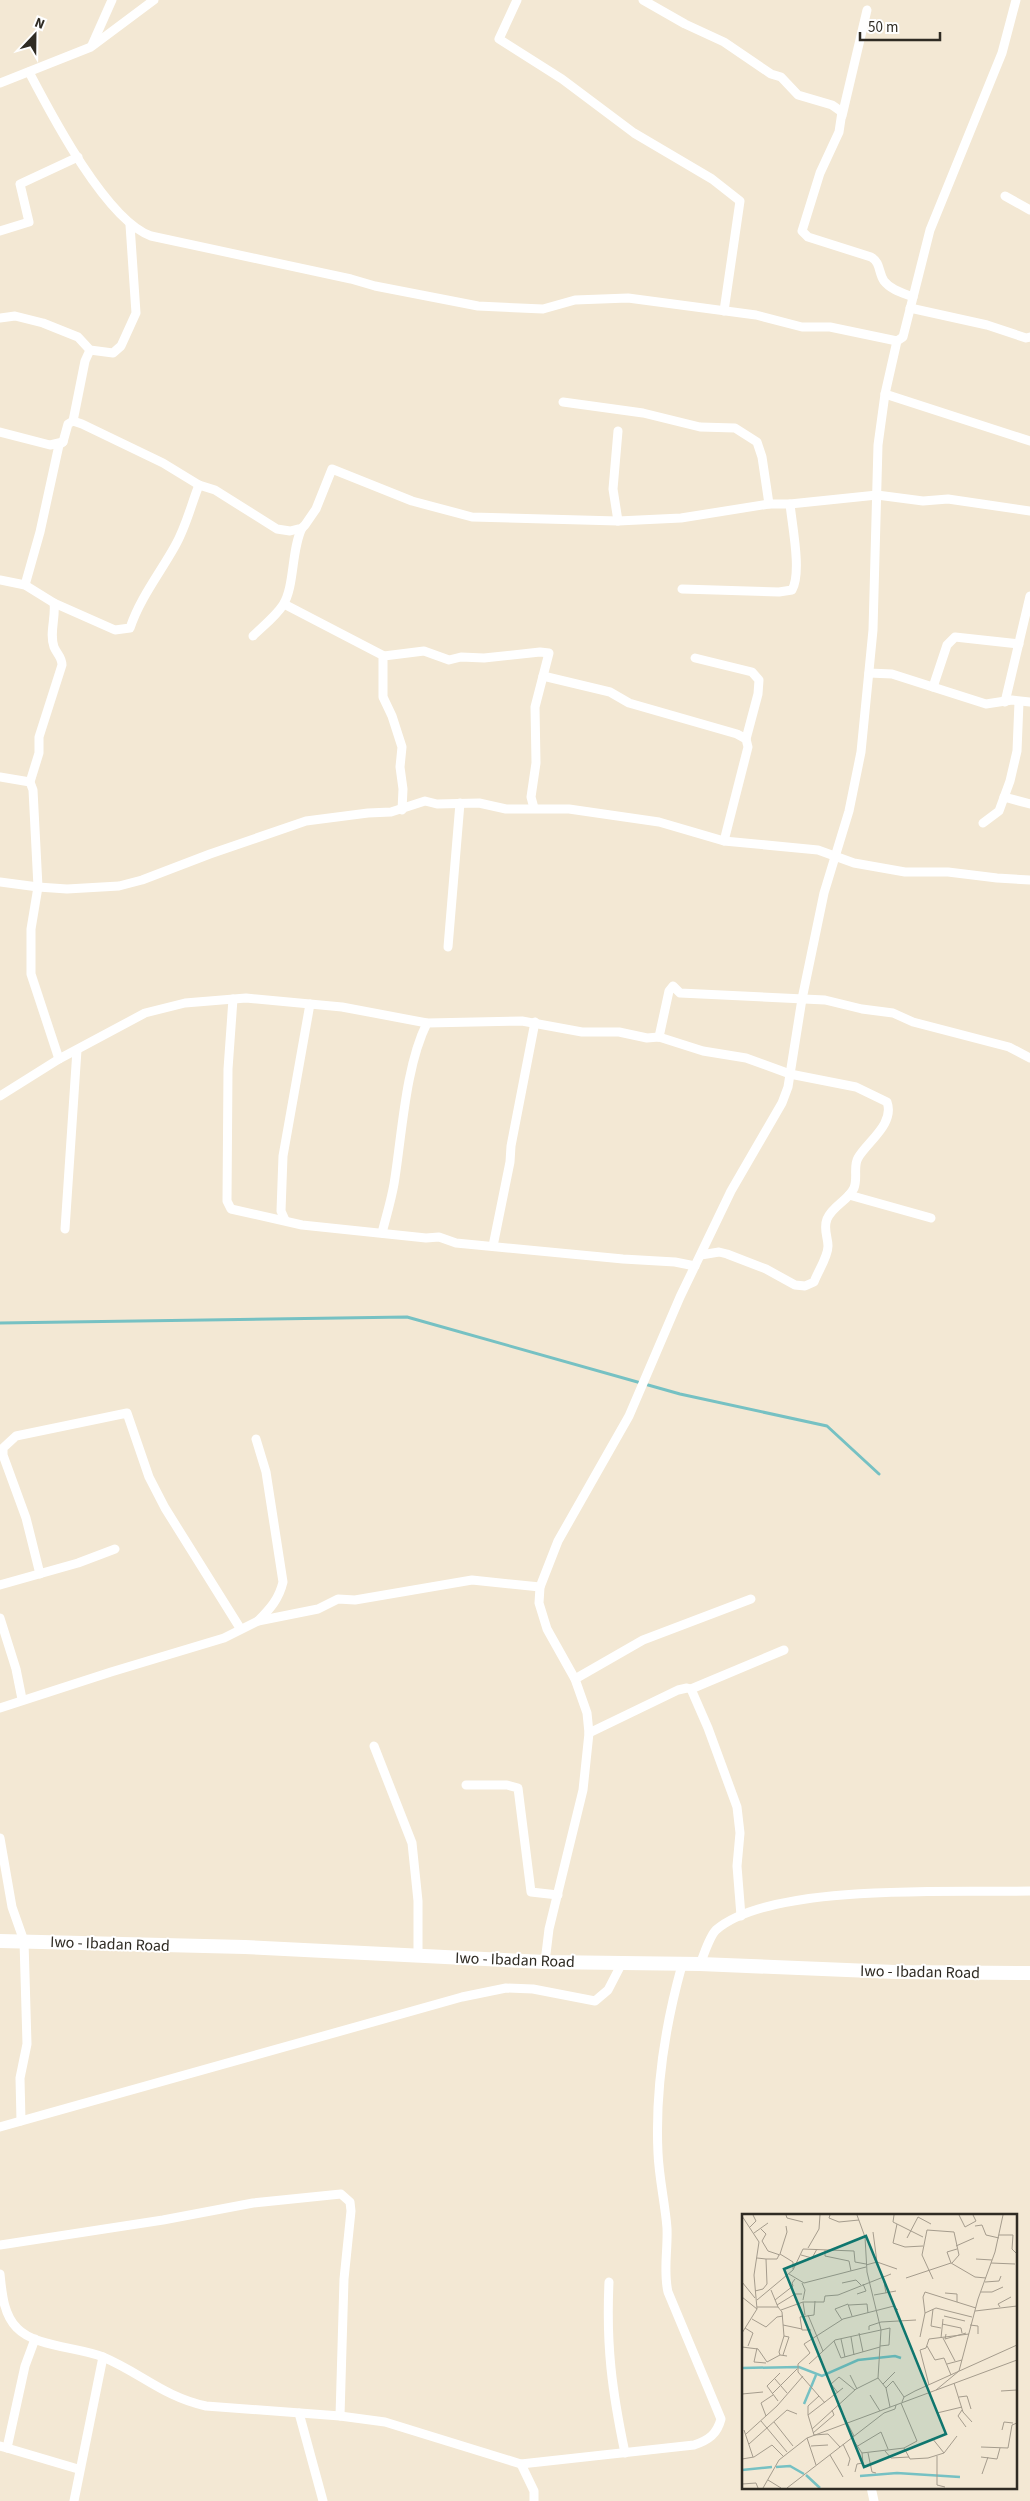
<svg xmlns="http://www.w3.org/2000/svg" width="1030" height="2501" viewBox="0 0 1030 2501" font-family="'Source Sans 3',sans-serif">
<rect width="100%" height="100%" fill="#f3e8d4"/>
<g fill="none" stroke-linecap="round" stroke-linejoin="round">
<polyline stroke="#76c1c3" stroke-width="3" points="0,1323 407,1317 680,1394 827,1426 879,1474"/>
<g stroke="#fff" stroke-width="9">
<polyline points="517,0 499,39 562,79 634,133 712,179 740,201 724,311"/>
<path d="M643,0L685,24L724,42L771,74L781,77L798,95L832,105L842,112L839,132L820,173L802,231L808,237L871,257C881,263 878,272 884,281C891,290 903,293 913,297"/>
<polyline points="92,45 112,0"/>
<path d="M29,72C51,114 106,220 151,236L351,279L375,286L478,306L543,309L575,300L628,298L756,315L802,327H830L897,341"/>
<polyline points="0,83 91,47 154,0"/>
<polyline points="842,116 867,10"/>
<polyline points="1005,196 1030,210"/>
<polyline points="0,231 29,222 20,184 78,157"/>
<polyline points="910,308 987,325 1026,338 1030,337"/>
<polyline points="0,318 15,316 43,323 78,337 90,350 113,353 121,346 136,313 130,225"/>
<polyline points="885,394 1030,441"/>
<polyline points="563,402 643,413 700,427 735,428 757,442 762,457 769,504"/>
<polyline points="73,421 85,361 90,350"/>
<polyline points="0,432 50,445 63,442 59,445 40,532 25,585"/>
<polyline points="63,442 68,424 73,421 82,424 163,463 199,485 215,490 277,529 290,531 302,528 305,525 316,509 332,469 412,501 472,517 618,521 681,518 769,504 790,504 877,495 923,501 948,499 1030,511"/>
<polyline points="618,521 613,489 618,431"/>
<path d="M0,580L25,585L54,603L115,630L130,628C140,598 160,573 175,546C186,527 191,505 199,485"/>
<path d="M682,589L779,592L792,590C802,573 792,525 790,504"/>
<path d="M54,603C56,618 49,633 54,647C57,654 62,657 62,665L39,737V753L30,782L33,790L38,887L31,929V974L59,1059"/>
<polyline points="284,604 384,656"/>
<path d="M253,636C262,627 276,616 283,605C295,586 291,550 302,528"/>
<polyline points="695,658 752,672 759,680 758,694 746,739"/>
<polyline points="869,673 892,674 986,704 1012,700 1030,702"/>
<polyline points="543,676 610,692 629,703 737,734 746,739 748,747 724,841"/>
<polyline points="933,687 947,645 955,637 1019,644"/>
<polyline points="1005,702 1030,596"/>
<polyline points="0,777 30,782"/>
<polyline points="1004,797 1030,804"/>
<polyline points="402,810 403,789 400,767 402,747 392,716 383,697 383,659 384,656 424,651 449,660 461,657 484,658 540,652 549,653 535,707 536,763 531,797 534,808"/>
<polyline points="983,823 999,811 1010,781 1017,751 1019,702"/>
<polyline points="0,882 38,887 67,889 119,886 142,880 210,854 306,821 368,813 391,812 425,801 437,804 479,803 506,809 569,809 659,822 724,841 818,850 854,863 905,872 948,872 997,878 1030,880"/>
<polyline points="448,947 460,803"/>
<polyline points="233,999 228,1069 227,1201 231,1209 302,1225 426,1238 439,1237 456,1243 623,1259 675,1262 695,1266"/>
<polyline points="659,1037 669,991 673,986 680,993 825,1000 862,1009 893,1013 913,1022 1009,1047 1030,1058"/>
<path d="M0,1096L59,1059L145,1013L185,1003L246,998L342,1007L427,1023L522,1021L582,1032H619L647,1038L659,1037L703,1051L746,1058L790,1074L856,1087L887,1102C895,1124 867,1142 858,1158C853,1166 858,1178 854,1188C848,1201 833,1205 827,1219C823,1229 828,1237 828,1246C828,1257 818,1271 814,1282L805,1286L795,1285L766,1269L727,1254L719,1252L701,1255"/>
<polyline points="849,1195 931,1218"/>
<polyline points="285,1220 281,1211 283,1156 310,1004"/>
<polyline points="65,1229 77,1050"/>
<path d="M382,1233C386,1217 391,1201 394,1184C402,1136 405,1067 427,1023"/>
<polyline points="493,1246 510,1162 511,1146 535,1022"/>
<path d="M256,1439L266,1472L283,1582C279,1599 270,1609 258,1621"/>
<polyline points="40,1574 26,1518 3,1455 3,1448 16,1436 127,1413 149,1477 165,1508 240,1628"/>
<polyline points="0,1585 78,1563 115,1549"/>
<polyline points="0,1618 16,1669 22,1699"/>
<polyline points="575,1679 643,1640 751,1599"/>
<polyline points="691,1689 784,1650"/>
<polyline points="0,1708 111,1672 224,1638 258,1621 318,1609 338,1599 355,1600 472,1580 540,1587"/>
<polyline points="589,1733 678,1690 687,1688 691,1689 708,1728 737,1807 740,1833 737,1866 741,1916"/>
<polyline points="374,1746 412,1843 418,1901 418,1957"/>
<polyline points="466,1785 507,1785 518,1788 531,1892 558,1895"/>
<polyline points="0,1838 12,1907 24,1941 27,2044 20,2078 21,2121"/>
<polyline points="545,1962 549,1929 583,1790 589,1733 587,1713 575,1679 547,1629 539,1603 540,1587 558,1541 629,1416 680,1297 731,1191 782,1103 788,1087 802,999 824,893 849,811 861,752 873,630 878,445 885,394 897,341 903,337 930,230 1002,53 1016,0"/>
<path d="M700,1964C704,1955 709,1937 716,1930C771,1882 957,1893 1030,1891"/>
<polyline points="0,2127 462,1997 506,1988 533,1989 595,2001 608,1990 622,1963"/>
<polyline points="0,2245 163,2220 253,2203 341,2194 350,2202 351,2211 344,2279 340,2416"/>
<path d="M0,2274C2,2292 3,2314 17,2328C35,2347 78,2347 103,2357C141,2373 164,2397 206,2406L340,2416L385,2422L521,2464L694,2445C709,2440 717,2434 721,2419L668,2292C663,2271 668,2250 667,2228C665,2203 659,2178 658,2153C655,2090 665,2026 682,1965"/>
<path d="M609,2282C606,2346 612,2391 625,2453"/>
<polyline points="299,2413 323,2501"/>
<polyline points="0,2446 7,2448 25,2366 35,2339"/>
<polyline points="7,2448 78,2469"/>
<polyline points="521,2464 534,2491 534,2501"/>
<polyline points="871,2487 874,2501"/>
<polyline points="74,2501 103,2357"/>
</g>
<polyline stroke="#fff" stroke-width="14" points="0,1941 245,1947 545,1962 700,1964 895,1972 1030,1973"/>
</g>
<g text-anchor="middle" dominant-baseline="central" stroke-width="4" stroke-linejoin="round" paint-order="stroke">
<g font-size="16" fill="#2f2b23" stroke="#fff">
<text transform="translate(110 1944) rotate(2)">Iwo - Ibadan Road</text>
<text transform="translate(515 1960) rotate(2)">Iwo - Ibadan Road</text>
<text transform="translate(920 1972) rotate(1)">Iwo - Ibadan Road</text>
</g>
</g>
<g transform="translate(742 2214)">
<rect width="275" height="275" fill="#f3e8d4"/>
<path fill="none" stroke="#76c1c3" stroke-width="2.5" d="M0,154L57,153L80,162L116,146L153,142L159,144M62,190L74,161M34,253L48,252L62,260M0,256L30,253M64,261L78,274M118,262L155,259L218,263"/>
<path fill="none" stroke="#a59c8d" stroke-width="1" d="M44,1L45,4L61,8M88,1L87,4L97,8L117,6M115,1L123,23L125,58L139,116L136,164L144,174L148,193M152,1L151,8L181,23M217,1L223,13L234,7L231,1M0,2L17,28L12,61L15,95L0,119M155,10L151,29L163,33L181,32M44,12L45,18L38,40L51,48V55M233,12L240,11L244,21L257,24M8,13L14,7L11,1M19,15L24,20L20,27L26,37L38,41M12,19L26,9M257,21H271L270,35L275,40M165,24L176,3L189,10M214,32L232,24M66,34L77,15L78,1M61,35L112,37L113,48L124,50M83,36V42L107,47L109,57M59,41L70,44L75,35M24,45H35L37,41M234,45L250,46M135,48L155,55M209,49L205,38L215,35M249,49L273,50M124,51L135,48L131,18M47,60L62,69L124,53M141,62L144,79M164,64L209,49L233,63L244,64M191,65L180,41L185,16L212,18L217,41L210,49M0,68L13,84M243,68L257,67L259,62M60,69L63,76L61,86M100,69L114,66L119,71M29,76L36,93M13,77L21,75L25,70L24,45L15,44M239,78H250L261,73M203,79L215,80V88M115,80L124,77L121,70M132,81L154,77M0,83L15,95M15,86L51,56L61,35M33,86L51,72L50,69L53,65M61,88H82L83,82L96,81L149,60M35,91L53,80H60M107,91L125,90L126,99M15,93H36L40,98L42,122L37,138L38,141L45,142M258,93L256,90L269,83M191,95L189,112L199,114M39,96L61,88L63,101M233,97L275,92M66,101L81,137M202,102L223,107M230,103L194,94L183,99L181,83L183,78L234,94M10,105L24,113L35,103L41,102M100,106L93,95L106,90L110,102M200,110L219,114L220,119M41,111L60,115M228,111L236,112V120M3,114L11,119L6,132M69,116H60L58,103L72,101L73,87M127,116V112L139,108L174,106M117,119L121,138M204,120L203,125L224,119M109,123L112,141M178,123L183,99M199,124L201,105M201,124L213,147M99,125L103,143M92,127L99,144L138,133M185,132L193,146L202,144L209,161M0,133L16,135L25,148L38,141M15,134L12,148L24,149M41,141L47,123L42,122M67,150L93,126L148,114L147,131L138,132M205,150L220,146M108,161L115,175M33,165L45,179M212,169L221,198L230,208M141,170L153,158M187,171L178,136L184,134L187,125L227,120M144,174L151,167L162,183M194,176L217,157L236,85L253,38L261,1M259,177L275,176M96,179L89,170L97,163L113,176M0,180L21,178M30,180L55,155M128,181L138,197M217,183L225,182L229,195M36,187L25,172L38,159M160,188L162,183L173,177L275,131M83,189L56,158V150L68,139L62,130L101,105L152,92L156,96M96,191L112,222M220,196L216,202L224,213M195,199L220,193M66,201V192L77,182M24,202L19,189L31,181M19,207L45,238M32,208L51,232M70,215L114,175L136,164M2,216L11,243M260,216L262,208L271,209M71,219L92,201L90,196M4,220L35,192L61,162M65,224L74,251M110,224L120,239L162,234L175,227L159,189M190,224L202,239M7,230L45,196L55,200M101,230L108,245L106,252M69,232L86,231M98,233L86,220L72,221L66,201L101,174M114,233L139,218L146,235M239,233L266,234L270,211L275,209M162,234L168,245L186,244L202,239L215,222M143,237L149,244L167,243M126,239L130,258L134,259M88,241L101,263M195,242V271L203,273M239,243L255,245L258,234M0,245L12,243L30,231L41,242M113,258L115,250L121,249L120,239M240,260L246,243M26,266L39,274M0,270L14,269L16,274M21,274L37,246L65,224L275,146M45,274L142,199L153,195L154,191"/>
<path fill="#0f766e" fill-opacity="0.15" stroke="#0f766e" stroke-width="2.5" d="M124,22L204,220L122,253L42,55Z"/>
<rect width="275" height="275" fill="none" stroke="#2f2b23" stroke-width="2.5"/>
</g>
<g transform="translate(35 35) rotate(22)" stroke="#ffffff" stroke-width="4" paint-order="stroke">
<path d="M0-4L9 19L0 12L-9 19Z" fill="#2f2b23"/>
<text y="-8" font-size="14" font-weight="bold" text-anchor="middle" fill="#2f2b23">N</text>
</g>
<path d="M860 32v8h80v-8" fill="none" stroke="#2f2b23" stroke-width="2.5"/>
<text x="868" y="32" font-size="15" fill="#2f2b23" stroke="#ffffff" stroke-width="4" paint-order="stroke">50 m</text>
</svg>
